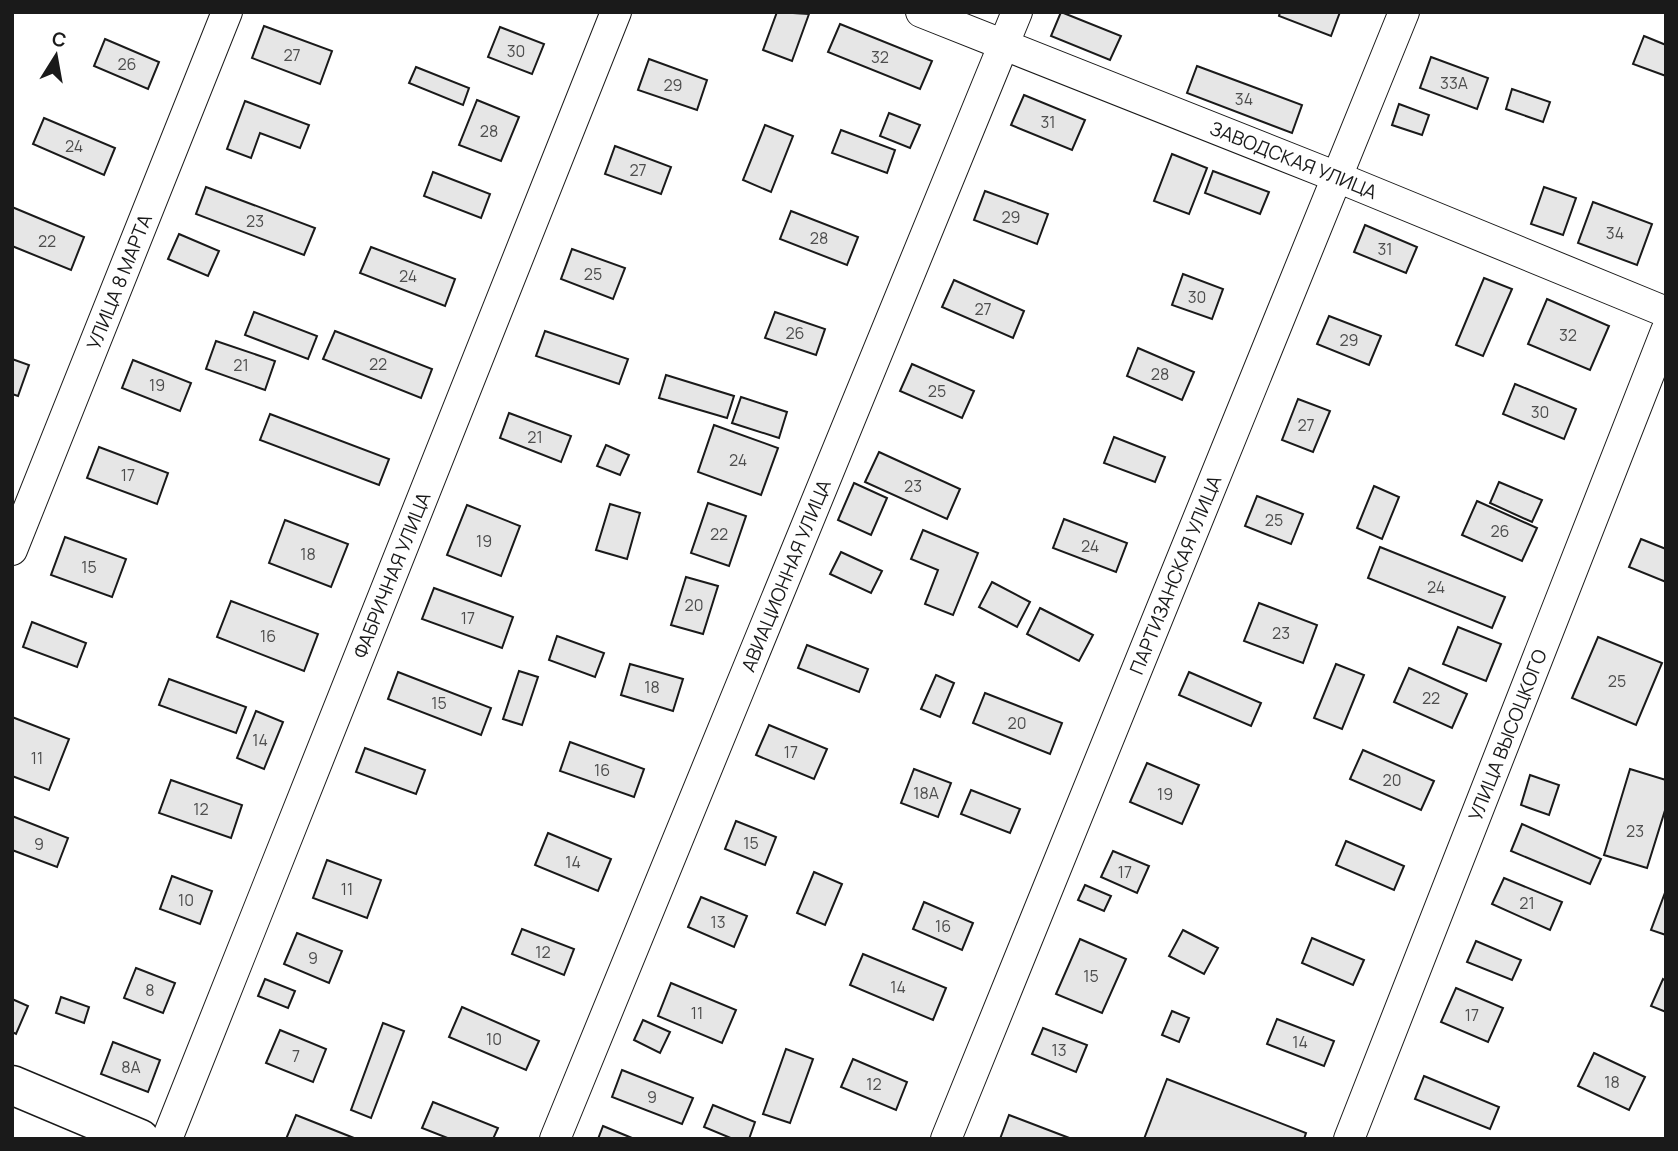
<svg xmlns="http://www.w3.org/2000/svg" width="1678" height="1151" viewBox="0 0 1678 1151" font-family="Manrope,sans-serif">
<rect width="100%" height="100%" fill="#fff"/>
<g fill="#e6e6e6" stroke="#1a1a1a" stroke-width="2">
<polygon points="777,12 809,14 792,61 763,50"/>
<polygon points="1061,12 1121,36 1110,60 1051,36"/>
<polygon points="1280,12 1340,12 1331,36 1279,16"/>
<polygon points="840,24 932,61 920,89 828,52"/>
<polygon points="264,26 332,51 320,84 252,58"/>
<polygon points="500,27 544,44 532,74 488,57"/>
<polygon points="1644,36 1666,45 1666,76 1633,64"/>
<polygon points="105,39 159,62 148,89 94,66"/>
<polygon points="1431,57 1488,78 1477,109 1420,88"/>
<polygon points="649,59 707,80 697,110 638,90"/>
<polygon points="1197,66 1302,105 1292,133 1187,93"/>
<polygon points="416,67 469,88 463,105 409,83"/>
<polygon points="1512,89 1550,102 1543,122 1506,109"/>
<polygon points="1024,95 1085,120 1072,150 1011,125"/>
<polygon points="477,100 519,117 501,161 459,145"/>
<polygon points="245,101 309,125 300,148 260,133 251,158 227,149"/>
<polygon points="1399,104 1429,115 1422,135 1392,125"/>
<polygon points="889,113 920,125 910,148 880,136"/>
<polygon points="44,118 115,148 104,175 33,144"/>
<polygon points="765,125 793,136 771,192 743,180"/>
<polygon points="841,130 895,150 887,173 832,153"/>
<polygon points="615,146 671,167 661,194 605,174"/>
<polygon points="1172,154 1207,168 1189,214 1154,201"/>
<polygon points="1213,171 1269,192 1260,214 1205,193"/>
<polygon points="433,172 490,194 481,218 424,196"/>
<polygon points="206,187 315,228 304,255 196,214"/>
<polygon points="1544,187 1576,198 1563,235 1531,224"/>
<polygon points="985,191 1048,214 1037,244 974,220"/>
<polygon points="1593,202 1652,224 1637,265 1578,243"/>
<polygon points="12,207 84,237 71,270 12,246"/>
<polygon points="791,211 858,237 847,265 780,239"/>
<polygon points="1365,225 1417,247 1406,273 1354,252"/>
<polygon points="179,234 219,251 208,276 168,259"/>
<polygon points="371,247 455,279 445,306 360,273"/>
<polygon points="572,249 625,268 613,299 561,279"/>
<polygon points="1183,274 1223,289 1212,319 1172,305"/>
<polygon points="1484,278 1512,289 1483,356 1456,345"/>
<polygon points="954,280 1024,311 1013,338 942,307"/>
<polygon points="1547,299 1609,326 1590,370 1528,344"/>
<polygon points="254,312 317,336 308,359 245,335"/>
<polygon points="775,312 825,329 816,355 765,338"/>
<polygon points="1329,316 1381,336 1369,365 1317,344"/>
<polygon points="335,331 432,369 421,398 323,359"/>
<polygon points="545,331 628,359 619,384 536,356"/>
<polygon points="216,341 275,361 265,390 206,369"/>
<polygon points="1138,348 1194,372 1182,400 1127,376"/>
<polygon points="12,359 29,365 18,396 12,394"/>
<polygon points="133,360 191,383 180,411 122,388"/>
<polygon points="912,364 974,391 962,418 900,391"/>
<polygon points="666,375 734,396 727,418 659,398"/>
<polygon points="1515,384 1576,409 1564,439 1503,414"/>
<polygon points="741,397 787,412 779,438 732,423"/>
<polygon points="1298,399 1330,411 1313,452 1282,440"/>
<polygon points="509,413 571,436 561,462 500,438"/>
<polygon points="270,414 389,459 379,485 260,440"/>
<polygon points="714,425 778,448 761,495 698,472"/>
<polygon points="1114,437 1165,457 1155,482 1104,463"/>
<polygon points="606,445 629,455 620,475 597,466"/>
<polygon points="99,447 168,473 157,504 87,478"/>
<polygon points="879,452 960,489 947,519 865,482"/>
<polygon points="1499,482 1542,500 1532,522 1490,503"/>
<polygon points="854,483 887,498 871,535 838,520"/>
<polygon points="1374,486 1399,497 1382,539 1357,528"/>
<polygon points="1257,496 1303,514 1291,544 1245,526"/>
<polygon points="1477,501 1537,528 1522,561 1462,535"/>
<polygon points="708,503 746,516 729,566 691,553"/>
<polygon points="610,504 640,513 627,559 596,550"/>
<polygon points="467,505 520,526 501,576 447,555"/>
<polygon points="1064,519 1127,543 1116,572 1053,548"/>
<polygon points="285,520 348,544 331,587 269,563"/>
<polygon points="923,530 978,553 953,615 925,604 938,570 911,559"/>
<polygon points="65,537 126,559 112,597 51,575"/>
<polygon points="1641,539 1666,549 1666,582 1629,567"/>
<polygon points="1380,547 1505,597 1492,628 1368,578"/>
<polygon points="841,552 882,571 871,593 830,574"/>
<polygon points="686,577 718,586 703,634 671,625"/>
<polygon points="992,582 1030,602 1017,627 979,607"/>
<polygon points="434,588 513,617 502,648 422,619"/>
<polygon points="231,601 318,634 304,671 217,637"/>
<polygon points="1259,603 1317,625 1303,663 1244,641"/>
<polygon points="1040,608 1093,635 1079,661 1027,634"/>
<polygon points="32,622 86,643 77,667 23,647"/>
<polygon points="1458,627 1501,644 1486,681 1443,664"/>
<polygon points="557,636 604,653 595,677 549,660"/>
<polygon points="1598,637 1662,663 1636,725 1572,698"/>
<polygon points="807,645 868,669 859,692 798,668"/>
<polygon points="630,664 683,679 673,711 621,695"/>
<polygon points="1336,664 1364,675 1342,729 1314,718"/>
<polygon points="1409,668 1467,694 1452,728 1394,702"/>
<polygon points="519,671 538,677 522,725 503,719"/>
<polygon points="398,672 491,708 481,735 388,699"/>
<polygon points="1189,672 1261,703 1251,726 1179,695"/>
<polygon points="936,675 954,683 940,717 921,709"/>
<polygon points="169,679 246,707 236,733 159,705"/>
<polygon points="985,693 1062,723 1050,754 973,723"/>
<polygon points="256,711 283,722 264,769 237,758"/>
<polygon points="12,717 69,739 49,790 12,776"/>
<polygon points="769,725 827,749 814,779 756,755"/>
<polygon points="570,742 644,769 634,797 560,771"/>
<polygon points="365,748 425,770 416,794 356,772"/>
<polygon points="1363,750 1434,781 1421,810 1350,779"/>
<polygon points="1147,763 1199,785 1182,824 1130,802"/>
<polygon points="914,769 951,783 938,817 901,803"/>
<polygon points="1630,769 1666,780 1666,807 1647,868 1604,855"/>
<polygon points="1530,775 1559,785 1549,815 1521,805"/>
<polygon points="171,780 242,805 231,838 159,813"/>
<polygon points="971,790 1020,809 1010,833 961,814"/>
<polygon points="12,816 68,838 57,867 12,850"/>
<polygon points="736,821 776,837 765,865 725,849"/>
<polygon points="1522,824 1601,859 1590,884 1511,851"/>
<polygon points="548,833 611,859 598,891 535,865"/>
<polygon points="1346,841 1404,866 1394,890 1336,865"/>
<polygon points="1113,851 1149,866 1137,893 1101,877"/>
<polygon points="327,860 381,880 367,918 313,898"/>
<polygon points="814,872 842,884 825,925 797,913"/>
<polygon points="172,876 212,891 200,924 160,909"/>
<polygon points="1504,878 1562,902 1550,930 1492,904"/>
<polygon points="1085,885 1111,896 1104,911 1078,900"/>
<polygon points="1666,890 1666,935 1651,930"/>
<polygon points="701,897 747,916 734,947 688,927"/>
<polygon points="924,902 973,923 962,950 913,929"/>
<polygon points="522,929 574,949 564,975 512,954"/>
<polygon points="1183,930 1218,948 1204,974 1169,956"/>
<polygon points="297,933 342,951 329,983 284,964"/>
<polygon points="1312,938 1364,960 1353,985 1302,963"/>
<polygon points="1080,939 1126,959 1102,1013 1056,994"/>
<polygon points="1476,941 1521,960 1512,980 1467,962"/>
<polygon points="863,954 946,988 933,1020 850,985"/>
<polygon points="136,968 175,983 163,1013 124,998"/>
<polygon points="265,979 295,991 288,1008 258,996"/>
<polygon points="1663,979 1666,981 1666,1012 1651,1006"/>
<polygon points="671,983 736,1010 722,1043 658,1016"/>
<polygon points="1456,988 1503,1008 1488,1042 1441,1022"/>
<polygon points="61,997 89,1007 84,1023 56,1013"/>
<polygon points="12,999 28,1006 16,1034 12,1032"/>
<polygon points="462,1007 539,1041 526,1070 449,1037"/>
<polygon points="1172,1011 1189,1018 1179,1042 1162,1035"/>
<polygon points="1277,1019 1334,1041 1324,1066 1267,1044"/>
<polygon points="643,1020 670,1032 660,1053 634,1040"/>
<polygon points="383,1023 404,1031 371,1118 351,1110"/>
<polygon points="1043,1028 1087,1045 1076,1072 1032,1054"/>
<polygon points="280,1030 326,1049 313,1082 266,1063"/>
<polygon points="113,1042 160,1060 148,1092 101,1074"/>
<polygon points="786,1049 813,1059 790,1123 763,1114"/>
<polygon points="1594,1053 1645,1077 1629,1110 1578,1086"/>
<polygon points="853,1059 907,1082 896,1110 841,1087"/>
<polygon points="622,1070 693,1098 682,1124 612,1097"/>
<polygon points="1424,1076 1499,1107 1490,1129 1415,1099"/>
<polygon points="1167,1079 1306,1133 1304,1139 1144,1139"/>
<polygon points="433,1102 498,1128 493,1139 450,1139 422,1128"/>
<polygon points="713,1105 755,1122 749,1139 733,1139 704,1127"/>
<polygon points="296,1115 354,1138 354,1139 286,1139"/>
<polygon points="1009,1115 1072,1139 1000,1139"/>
<polygon points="603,1126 632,1138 632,1139 598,1139"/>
</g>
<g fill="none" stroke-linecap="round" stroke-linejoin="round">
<g stroke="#1a1a1a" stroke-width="32">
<g id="street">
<path id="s1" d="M921,12L1337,177L1666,312"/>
<path id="s2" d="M12,550L227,12"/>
<path id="s3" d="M167,1139L616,12"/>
<path id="s4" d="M555,1139L1017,12"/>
<path id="s5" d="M946,1139L1404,12"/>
<path id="s6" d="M1349,1139L1666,331"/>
</g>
</g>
<g stroke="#1a1a1a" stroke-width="41">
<polyline id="secondary" points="12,1085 140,1139"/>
</g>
<use href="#street" stroke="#fff" stroke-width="30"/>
<use href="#secondary" stroke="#fff" stroke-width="38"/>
</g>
<g text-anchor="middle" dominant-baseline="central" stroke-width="5" stroke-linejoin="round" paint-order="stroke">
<g font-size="16" fill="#4d4d4d">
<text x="516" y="51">30</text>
<text x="292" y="55">27</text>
<text x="880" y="57">32</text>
<text x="127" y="64">26</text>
<text x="1454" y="83">33А</text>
<text x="673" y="85">29</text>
<text x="1244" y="99">34</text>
<text x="1048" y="122">31</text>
<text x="489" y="131">28</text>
<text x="74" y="146">24</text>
<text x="638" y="170">27</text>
<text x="1011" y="217">29</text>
<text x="255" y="221">23</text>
<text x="1615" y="233">34</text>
<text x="819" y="238">28</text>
<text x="47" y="241">22</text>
<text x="1385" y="249">31</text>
<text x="593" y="274">25</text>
<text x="408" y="276">24</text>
<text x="1197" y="297">30</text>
<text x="983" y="309">27</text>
<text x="795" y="333">26</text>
<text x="1568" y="335">32</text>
<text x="1349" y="340">29</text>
<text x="378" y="364">22</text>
<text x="241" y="365">21</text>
<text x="1160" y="374">28</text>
<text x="157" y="385">19</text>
<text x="937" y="391">25</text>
<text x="1540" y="412">30</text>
<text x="1306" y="425">27</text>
<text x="535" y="437">21</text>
<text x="738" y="460">24</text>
<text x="128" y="475">17</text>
<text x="913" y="486">23</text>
<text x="1274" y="520">25</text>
<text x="1500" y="531">26</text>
<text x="719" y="534">22</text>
<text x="484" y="541">19</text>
<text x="1090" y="546">24</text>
<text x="308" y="554">18</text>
<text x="89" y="567">15</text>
<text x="1436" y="587">24</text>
<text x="694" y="605">20</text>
<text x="468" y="618">17</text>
<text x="1281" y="633">23</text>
<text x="268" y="636">16</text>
<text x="1617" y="681">25</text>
<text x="652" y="687">18</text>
<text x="1431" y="698">22</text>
<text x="439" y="703">15</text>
<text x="1017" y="723">20</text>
<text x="260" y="740">14</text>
<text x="791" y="752">17</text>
<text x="37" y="758">11</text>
<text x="602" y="770">16</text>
<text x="1392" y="780">20</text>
<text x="926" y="793">18А</text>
<text x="1165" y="794">19</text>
<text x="201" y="809">12</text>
<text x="1635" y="831">23</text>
<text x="751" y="843">15</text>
<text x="39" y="844">9</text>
<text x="573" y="862">14</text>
<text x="1125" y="872">17</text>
<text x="347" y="889">11</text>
<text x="186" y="900">10</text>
<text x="1527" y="903">21</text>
<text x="718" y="922">13</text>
<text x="943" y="926">16</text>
<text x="543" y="952">12</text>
<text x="313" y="958">9</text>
<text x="1091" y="976">15</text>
<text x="898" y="987">14</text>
<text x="150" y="990">8</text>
<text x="697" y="1013">11</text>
<text x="1472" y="1015">17</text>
<text x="494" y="1039">10</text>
<text x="1300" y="1042">14</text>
<text x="1059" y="1050">13</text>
<text x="296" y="1056">7</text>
<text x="131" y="1067">8А</text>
<text x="1612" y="1082">18</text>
<text x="874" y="1084">12</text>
<text x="652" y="1097">9</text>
</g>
<g font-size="19" fill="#1a1a1a" stroke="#fff">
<text stroke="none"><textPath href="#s1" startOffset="401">ЗАВОДСКАЯ УЛИЦА</textPath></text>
<text stroke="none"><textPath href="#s2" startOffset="289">УЛИЦА 8 МАРТА</textPath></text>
<text stroke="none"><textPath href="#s5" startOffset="609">ПАРТИЗАНСКАЯ УЛИЦА</textPath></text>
<text stroke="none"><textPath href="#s3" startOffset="607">ФАБРИЧНАЯ УЛИЦА</textPath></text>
<text stroke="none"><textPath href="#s4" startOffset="609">АВИАЦИОННАЯ УЛИЦА</textPath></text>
<text stroke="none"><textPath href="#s6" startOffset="434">УЛИЦА ВЫСОЦКОГО</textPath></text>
</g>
</g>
<rect width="1678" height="1151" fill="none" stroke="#1a1a1a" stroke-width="28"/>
<g transform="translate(56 56) rotate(11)" stroke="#ffffff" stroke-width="5" paint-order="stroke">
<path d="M0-5L12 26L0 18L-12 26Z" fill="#1a1a1a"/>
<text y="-10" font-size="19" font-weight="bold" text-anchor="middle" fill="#1a1a1a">С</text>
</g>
</svg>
